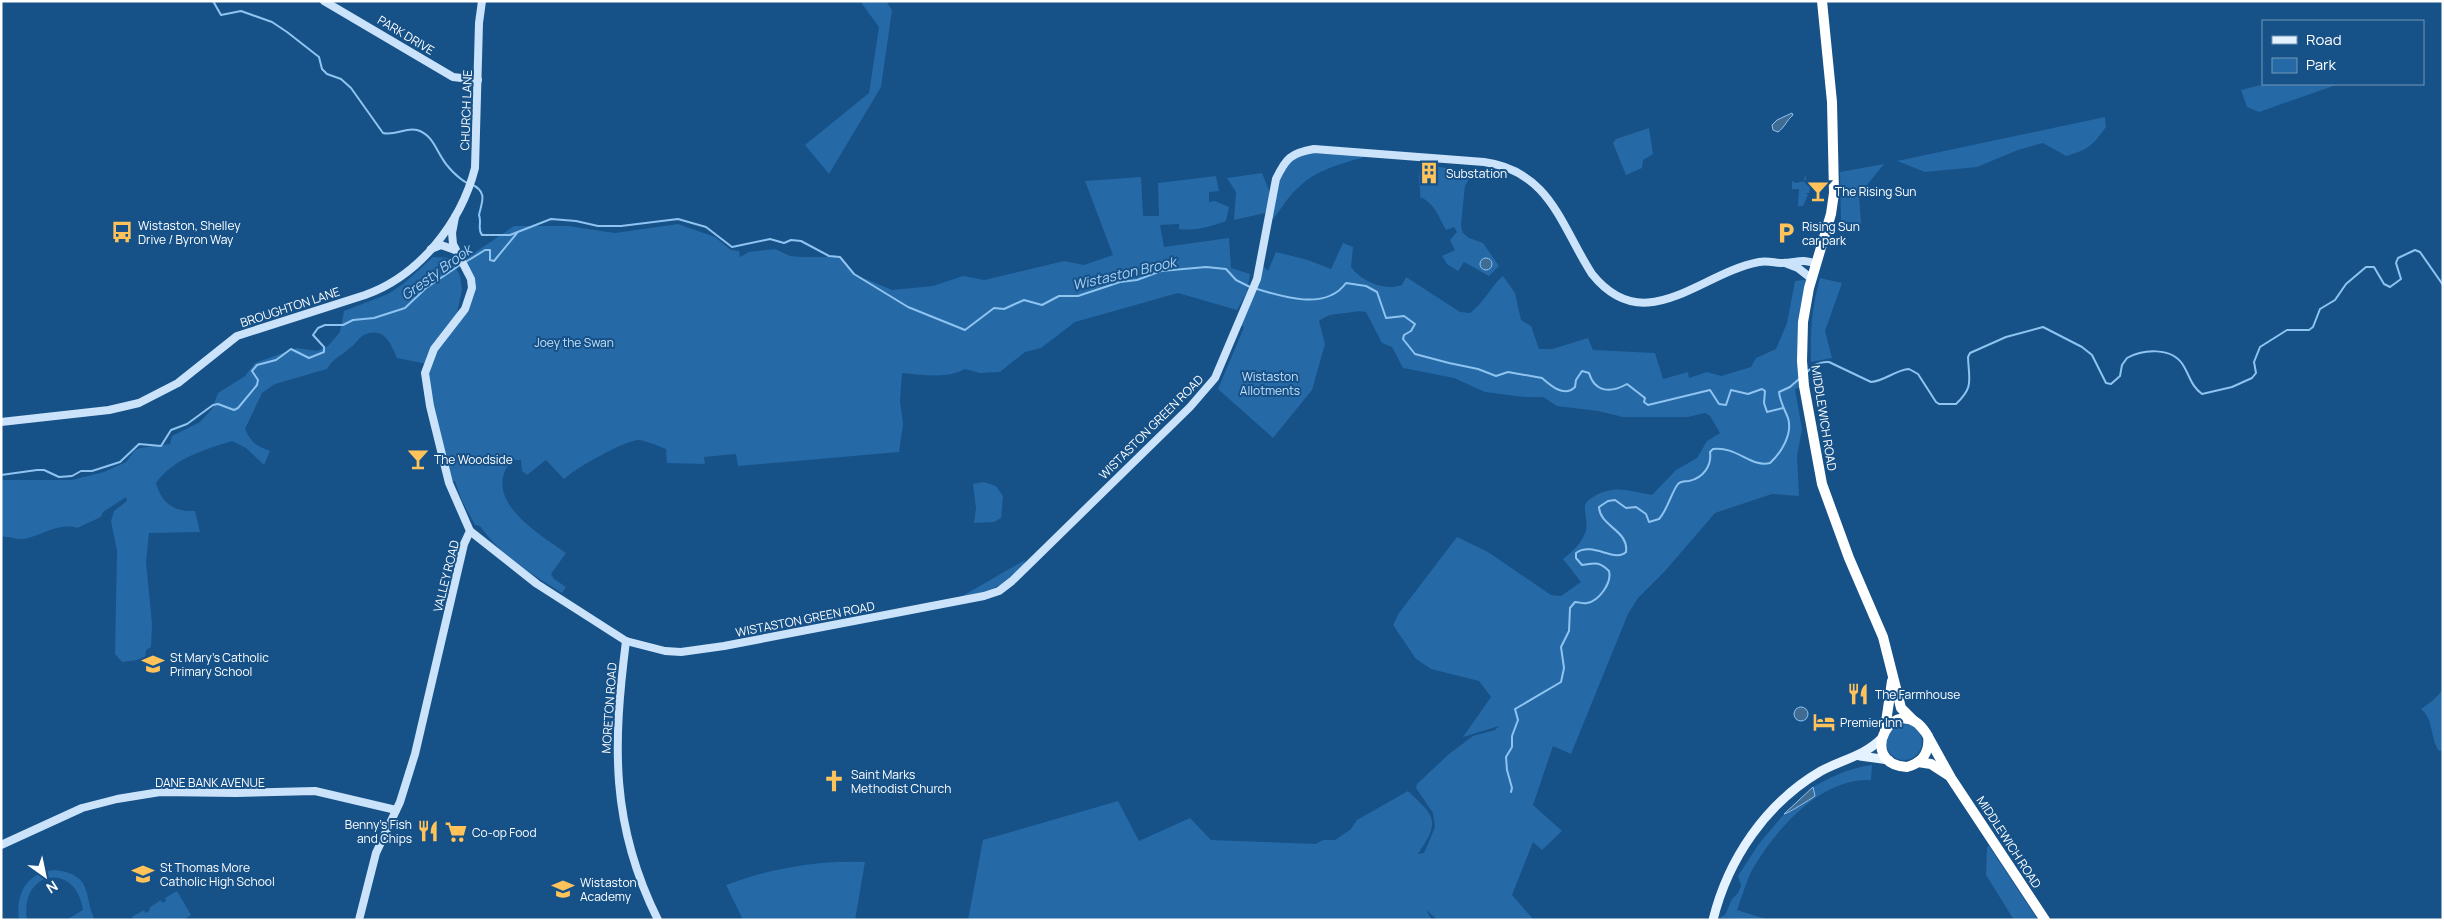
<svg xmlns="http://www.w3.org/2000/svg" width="2444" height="921" viewBox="0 0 2444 921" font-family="Manrope,sans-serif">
<rect width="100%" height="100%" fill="#165188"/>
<g fill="#2569a6">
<polygon points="860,1 886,1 892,10 881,87 829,174 805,145 869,93 879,27"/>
<polygon points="2265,84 2339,84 2259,112 2247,107 2241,90"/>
<path d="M2105,117L2106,127C2092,146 2088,150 2066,156L2043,143L2018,150L1977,167L1925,172L1897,161Z"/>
<polygon points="1649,128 1653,154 1643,160 1642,168 1626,175 1613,143 1616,139"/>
<path d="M1314,152L1372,155C1347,162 1319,168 1300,186C1288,196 1280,211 1270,223C1275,201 1275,167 1298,155C1303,153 1310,153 1314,152Z"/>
<polygon points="1884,164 1859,195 1861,224 1841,221 1840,172"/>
<path d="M1427,165L1473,172L1465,186L1461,224L1462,232L1469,238L1483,243L1499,266L1489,276L1464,262L1458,271L1447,264L1442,256L1455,250L1450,240L1457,232L1454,227L1446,230C1439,218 1435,203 1420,197C1421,187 1417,178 1421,168Z"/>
<polygon points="1262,173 1270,193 1265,213 1234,220 1236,192 1227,178"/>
<polygon points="1805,174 1807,182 1811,182 1809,193 1806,193 1808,195 1803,206 1798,206 1799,189 1792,189 1792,181 1796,183 1804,181"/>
<path d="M1216,176L1219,191L1209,192V202L1215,201L1229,207L1226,221C1210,227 1196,231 1179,229V224L1160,225L1164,247L1229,238L1231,268L1250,274L1247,292L1237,310L1178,293L1075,322L1041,348L1025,352L1000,372L980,373L965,369C946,379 923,375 902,373L900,401L903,424L899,452L738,466L736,454L704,457L705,464L667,463L666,449C658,446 647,441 639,440C625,440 576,468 564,479L546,460L527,475L522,471L521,460H512C479,499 539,534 566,553L551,574L554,579L566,587L562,593C533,575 500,555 480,526L475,525L462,501L455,481L449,483L430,406L427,364L397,358C391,344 384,326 364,335C359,337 355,345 350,348C340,357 334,357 327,369L275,384L262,393L245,429C251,442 256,446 270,451L264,465L246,448L232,441C204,450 174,458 156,483C162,504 174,512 195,511L200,532L149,533L146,562L152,624L151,647L146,650L145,659L122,662L115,654L117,551L111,521L114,511L127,501L126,497L103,512L101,517L77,528C59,522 43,535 24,539C15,540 10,536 1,537V480H72L104,472L126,462L135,450L140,448L170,444L172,436L200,422L212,409L218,393L245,376L255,363L297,348L317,351L328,346L340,332L344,311L388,294L403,284L433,257L451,258L460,276L462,290L455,322L472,288L464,260L514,226H568L615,233L678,224L715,237L731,250L739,251L740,257L749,252L775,249L790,256L801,257H840L854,274L892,290L933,286L963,276L984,280L1064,261L1084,265L1113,255L1085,181L1141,177L1143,216H1159L1158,183Z"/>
<path d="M1343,243L1353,247L1351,267C1362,282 1384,291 1402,285L1406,277L1460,312L1470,313C1484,303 1490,287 1503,276L1515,293L1521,320L1531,326L1539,349H1552L1588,338L1593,350L1655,353L1663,379L1688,372L1689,378L1707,372L1721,376L1751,367L1756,358L1776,349L1787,323L1795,281L1812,279L1809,288L1804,386L1795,389L1802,429L1797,456L1799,496L1772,494L1715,513L1665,571L1638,598L1628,614L1571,754L1553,746L1533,805L1562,831L1542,850L1533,842L1512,895L1534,920H1438L1426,910L1432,920H968L983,840L1118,801L1139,841L1190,818L1211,840L1316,844L1323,840H1335L1351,829L1357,820L1408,791C1435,817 1441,820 1418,854L1424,853L1435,827L1433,813L1416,788L1417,784L1449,754L1473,736L1495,730L1499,726L1463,737L1491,697L1479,681L1431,669L1416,659L1393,625L1399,613L1457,537L1488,552L1551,595L1561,596L1581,582L1563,559C1572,552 1581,544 1585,533C1589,525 1584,514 1585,506C1586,501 1589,500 1593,497C1613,484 1630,491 1652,495L1676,470L1697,458L1707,441L1720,433L1710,416L1705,413L1688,417H1623L1598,411L1557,406L1543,397H1524L1485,392L1454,378L1403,368L1392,347L1382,343L1366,312C1357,310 1354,312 1346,313C1332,315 1331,313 1319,321L1325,344L1312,390L1273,438L1218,389L1244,327L1238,324L1260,263L1268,271L1276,252L1308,260L1331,269Z"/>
<path d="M1820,278L1842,283L1825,331L1832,358L1811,362C1810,332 1812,306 1820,278Z"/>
<polygon points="984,482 996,486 1003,496 1001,518 994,522 974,523 976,508 973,484"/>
<path d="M1025,560L1024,566C998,589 992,591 959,598Z"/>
<path d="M2443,690V750L2439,751C2429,736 2435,721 2421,709L2432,701Z"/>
<circle cx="1904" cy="742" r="18"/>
<path d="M1872,765L1871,780C1820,778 1776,829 1752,870C1746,882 1742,897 1737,910L1769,920L1719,918L1725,915L1732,899L1738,893L1741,886L1738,876L1758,845L1784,814L1794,810L1801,803L1815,796L1813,787C1833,776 1849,768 1872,765Z"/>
<polygon points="1989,846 2038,920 2014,920 1986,875 1987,847"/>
<path d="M865,862L855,920H743L726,885C771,868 818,860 865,862Z"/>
<path d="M55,870C94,875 83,895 95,920H66L83,910C76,861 19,870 27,920H19C15,894 27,872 55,870Z"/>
<polygon points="177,891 191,915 183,920 134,920 132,917 144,910 146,913 150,910 149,908 161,900 162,903 166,901 165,898"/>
</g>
<g fill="#406b93" stroke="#8fc4f1">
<path d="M1792,113L1793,115C1786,121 1785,127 1778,132L1773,130L1772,125L1777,120Z"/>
<circle cx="1486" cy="264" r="6"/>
<circle cx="1801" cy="714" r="7"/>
<path d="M1813,787L1815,796C1809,800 1789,813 1784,814Z"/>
</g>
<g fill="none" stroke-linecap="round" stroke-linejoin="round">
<g stroke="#8fc4f1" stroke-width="2">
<path d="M213,1L221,15L241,11L272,22L287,32L319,57L322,69L327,74L341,79L351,88L383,133C395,136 406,127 417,130C431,134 435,147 442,158C447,167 458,178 467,183"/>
<path d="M471,184C488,192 482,201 479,215C482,222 477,229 482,235H510L551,219L576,221L598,226H621L678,219L706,227L732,247L770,239L784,243L791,240L801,241L829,256L840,257L854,274L908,307L965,330L994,308L1004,309L1024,300L1042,305L1059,296H1078L1120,282L1137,280L1161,271L1206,267L1226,269L1236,280L1250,287"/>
<polyline points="464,263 485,250 490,250 490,260 494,261 517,233"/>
<path d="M1254,288C1282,297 1326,311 1346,283L1366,286L1377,292L1386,318L1404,316L1415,324L1411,331L1404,335L1403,339L1415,354L1449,363L1478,369L1496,376L1508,372L1542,378C1550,385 1564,398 1575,387L1576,380L1582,371L1589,373C1595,393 1611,393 1627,384L1645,398L1644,402L1648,405L1710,390L1719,404L1726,405L1731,390L1748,394L1762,389L1765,391L1764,403L1767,412L1783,408"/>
<path d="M1806,373C1813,366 1819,361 1829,362L1871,382C1885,381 1895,370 1909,369L1918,374L1936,402L1939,404H1956C1974,387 1969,381 1968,357L1970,353L2006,337L2043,327L2082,347L2092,355L2106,383L2111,384L2120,376L2122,365L2127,358C2143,349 2172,347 2183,365C2190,376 2191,386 2202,394L2232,387L2252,378L2256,373L2254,362L2260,347L2287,330H2309L2313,327L2320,309L2335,300L2346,284L2366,267H2374L2384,284L2390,287L2401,279L2396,263L2398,258L2415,250L2420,252L2443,285"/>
<polyline points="1,475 37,470 44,470 59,477 72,476 81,471 92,471 120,462 139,444 161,446 171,430 187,424 213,405 218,404 234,410 238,408 257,385 258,380 252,371 257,365 276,360 291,349 309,358 324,352 324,347 313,335 318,328 325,325 343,325 353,320 374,318 405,308 426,288 460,265"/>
<path d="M1511,792L1512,788L1507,770L1506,757L1512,747V736L1518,720L1515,709L1561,682L1564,668L1561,647L1569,631L1570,608L1575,602C1579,602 1583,604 1587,603C1599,601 1612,583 1609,571C1599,561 1595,563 1582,565L1576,558V553C1592,541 1615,563 1626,552C1629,530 1600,527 1599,507L1608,501L1615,500L1626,508L1636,507L1646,514L1649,522L1659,519C1668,509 1671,493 1678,484C1681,481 1685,481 1689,481C1703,478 1712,466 1710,452L1713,449C1737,446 1751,468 1770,463C1781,453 1793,434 1788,418C1785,410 1780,402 1779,392L1790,387L1799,379"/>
</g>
<g stroke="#cae3fa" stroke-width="8">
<polyline points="324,1 453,77 478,80"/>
<polyline points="431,249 441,245 455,250"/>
<polyline points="1785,263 1798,268 1812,279"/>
<path d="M1,422L109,410L139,403L178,383L237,336L365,295C419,276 461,223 475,168L479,23L482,1"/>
<path d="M470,531L537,584L626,641L665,651L681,652L724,646L984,596L999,591L1012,581L1190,407L1215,378L1257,279L1276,179C1286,158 1291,153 1314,149L1484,162C1550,171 1561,226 1592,274C1645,340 1700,273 1759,262C1767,260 1775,263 1782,263C1796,263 1802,258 1816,264"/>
<path d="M626,641C613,744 610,824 658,920"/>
<polyline points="1,845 82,808 117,799 160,792 236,793 315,791 396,810"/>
<polyline points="359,920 376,853 400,802 415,754 464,544 470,531 449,483 430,406 425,373 434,349 465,309 472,288 471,279 453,244 452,233 455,217"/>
</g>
<g stroke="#e4f1ff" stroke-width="9">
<polyline points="1860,756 1889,760"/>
<path d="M1713,920C1728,859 1766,803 1821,771C1841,760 1864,756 1881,739"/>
</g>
<g stroke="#fff" stroke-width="10">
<polyline points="1822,1 1832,102 1834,193 1831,214 1809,288 1803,322 1802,361 1804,386 1822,484 1849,558 1883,637 1901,708 1913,720"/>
<polyline points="1885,729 1892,681"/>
<path d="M1928,736C1930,752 1922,763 1907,767C1854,764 1895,687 1926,733L1951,778L2045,920"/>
<polyline points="1918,762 1931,764 1948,775"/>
</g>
</g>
<defs>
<g id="building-bare" transform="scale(1.725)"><path d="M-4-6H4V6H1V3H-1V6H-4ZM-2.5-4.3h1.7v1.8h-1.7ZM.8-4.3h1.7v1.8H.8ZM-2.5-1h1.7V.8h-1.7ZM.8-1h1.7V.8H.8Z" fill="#ffc35a" stroke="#165188" stroke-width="2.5" paint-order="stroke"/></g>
<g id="bar-bare" transform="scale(1.725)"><path d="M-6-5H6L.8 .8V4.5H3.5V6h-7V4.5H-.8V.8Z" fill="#ffc35a" stroke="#165188" stroke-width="2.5" paint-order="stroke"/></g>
<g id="bus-bare" transform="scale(1.725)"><path d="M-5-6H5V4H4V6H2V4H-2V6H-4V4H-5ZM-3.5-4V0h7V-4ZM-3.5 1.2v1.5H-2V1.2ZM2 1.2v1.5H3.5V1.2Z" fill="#ffc35a" stroke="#165188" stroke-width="2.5" paint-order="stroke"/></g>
<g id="parking-bare" transform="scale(1.725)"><path d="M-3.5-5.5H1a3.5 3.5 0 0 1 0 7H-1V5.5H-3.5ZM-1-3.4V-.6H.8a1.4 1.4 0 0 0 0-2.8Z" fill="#ffc35a" stroke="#165188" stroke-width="2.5" paint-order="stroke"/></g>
<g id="school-bare" transform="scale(1.725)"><path d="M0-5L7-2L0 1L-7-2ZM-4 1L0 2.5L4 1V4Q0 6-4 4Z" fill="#ffc35a" stroke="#165188" stroke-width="2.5" paint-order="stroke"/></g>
<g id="restaurant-bare" transform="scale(1.725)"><path d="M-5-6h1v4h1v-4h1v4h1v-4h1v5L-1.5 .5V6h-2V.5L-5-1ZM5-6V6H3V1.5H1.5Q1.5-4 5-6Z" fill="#ffc35a" stroke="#165188" stroke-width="2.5" paint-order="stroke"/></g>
<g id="hotel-bare" transform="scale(1.725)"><path d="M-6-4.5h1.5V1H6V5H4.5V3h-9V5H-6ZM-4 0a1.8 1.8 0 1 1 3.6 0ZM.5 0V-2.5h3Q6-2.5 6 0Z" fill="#ffc35a" stroke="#165188" stroke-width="2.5" paint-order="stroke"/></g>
<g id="church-bare" transform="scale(1.725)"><path d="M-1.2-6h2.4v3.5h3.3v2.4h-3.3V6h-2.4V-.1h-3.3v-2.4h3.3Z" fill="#ffc35a" stroke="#165188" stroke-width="2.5" paint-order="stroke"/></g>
<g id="supermarket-bare" transform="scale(1.725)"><path d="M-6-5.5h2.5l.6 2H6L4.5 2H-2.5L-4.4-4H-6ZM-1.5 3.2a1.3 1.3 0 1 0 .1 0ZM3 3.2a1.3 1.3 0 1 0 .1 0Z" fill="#ffc35a" stroke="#165188" stroke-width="2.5" paint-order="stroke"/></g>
</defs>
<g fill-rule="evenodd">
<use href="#building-bare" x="1429" y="173"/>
<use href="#bar-bare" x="1818" y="191"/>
<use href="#bus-bare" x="122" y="232"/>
<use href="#parking-bare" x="1786" y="233"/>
<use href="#bar-bare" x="418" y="459"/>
<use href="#school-bare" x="153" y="664"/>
<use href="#restaurant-bare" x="1858" y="694"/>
<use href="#hotel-bare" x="1824" y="722"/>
<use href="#church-bare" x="834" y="781"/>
<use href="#restaurant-bare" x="428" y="831"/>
<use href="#supermarket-bare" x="456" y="832"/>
<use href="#school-bare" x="143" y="874"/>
<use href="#school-bare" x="563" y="889"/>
</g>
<g text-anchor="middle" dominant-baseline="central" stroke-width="4" stroke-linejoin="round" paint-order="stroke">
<g font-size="12" fill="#fff" stroke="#165188">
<text transform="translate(406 35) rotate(31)">PARK DRIVE</text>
<text transform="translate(466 110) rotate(-88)">CHURCH LANE</text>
<text transform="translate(290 307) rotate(-18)">BROUGHTON LANE</text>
<text transform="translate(1824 418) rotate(81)">MIDDLEWICH ROAD</text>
<text transform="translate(1151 427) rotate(-45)">WISTASTON GREEN ROAD</text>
<text transform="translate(446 576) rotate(-76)">VALLEY ROAD</text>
<text transform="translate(805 619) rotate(-11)">WISTASTON GREEN ROAD</text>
<text transform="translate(609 708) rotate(-86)">MORETON ROAD</text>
<text x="210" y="782">DANE BANK AVENUE</text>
<text transform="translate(2009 842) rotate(57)">MIDDLEWICH ROAD</text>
</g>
<g font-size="12" fill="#fff" stroke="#165188" text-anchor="start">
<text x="1446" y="173">Substation</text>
<text x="1835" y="191">The Rising Sun</text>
<text x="138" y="225">Wistaston, Shelley<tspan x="138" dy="14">Drive / Byron Way</tspan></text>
<text x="1802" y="226">Rising Sun<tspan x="1802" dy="14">car park</tspan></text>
<text x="434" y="459">The Woodside</text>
<text x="170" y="657">St Mary's Catholic<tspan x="170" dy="14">Primary School</tspan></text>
<text x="1875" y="694">The Farmhouse</text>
<text x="1840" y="722">Premier Inn</text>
<text x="851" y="774">Saint Marks<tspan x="851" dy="14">Methodist Church</tspan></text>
<text x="412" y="824" text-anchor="end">Benny's Fish<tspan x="412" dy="14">and Chips</tspan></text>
<text x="472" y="832">Co-op Food</text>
<text x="160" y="867">St Thomas More<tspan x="160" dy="14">Catholic High School</tspan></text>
<text x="580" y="882">Wistaston<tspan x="580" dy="14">Academy</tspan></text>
</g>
<g font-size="12" fill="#c3e0fa" stroke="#165188">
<text x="574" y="342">Joey the Swan</text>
<text x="1270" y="376">Wistaston<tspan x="1270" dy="14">Allotments</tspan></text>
</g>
<g font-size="14" font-style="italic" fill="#a9d2f6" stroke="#165188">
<text transform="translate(436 272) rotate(-36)">Gresty Brook</text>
<text transform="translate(1124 273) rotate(-13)">Wistaston Brook</text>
</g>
</g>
<rect width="2444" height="921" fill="none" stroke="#ffffff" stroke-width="5"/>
<rect x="2262" y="20" width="162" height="65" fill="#165188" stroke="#7397b8"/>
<rect x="2272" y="36" width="25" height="8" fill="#e4f1ff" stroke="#7397b8"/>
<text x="2306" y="45" font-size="15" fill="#ffffff">Road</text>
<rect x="2272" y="58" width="25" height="15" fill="#2569a6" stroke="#7397b8"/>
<text x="2306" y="70" font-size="15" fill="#ffffff">Park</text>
<g transform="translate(45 876) rotate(147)" stroke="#165188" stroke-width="4" paint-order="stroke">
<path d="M0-4L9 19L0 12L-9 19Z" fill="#ffffff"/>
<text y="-8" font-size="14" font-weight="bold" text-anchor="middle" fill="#ffffff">N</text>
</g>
</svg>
